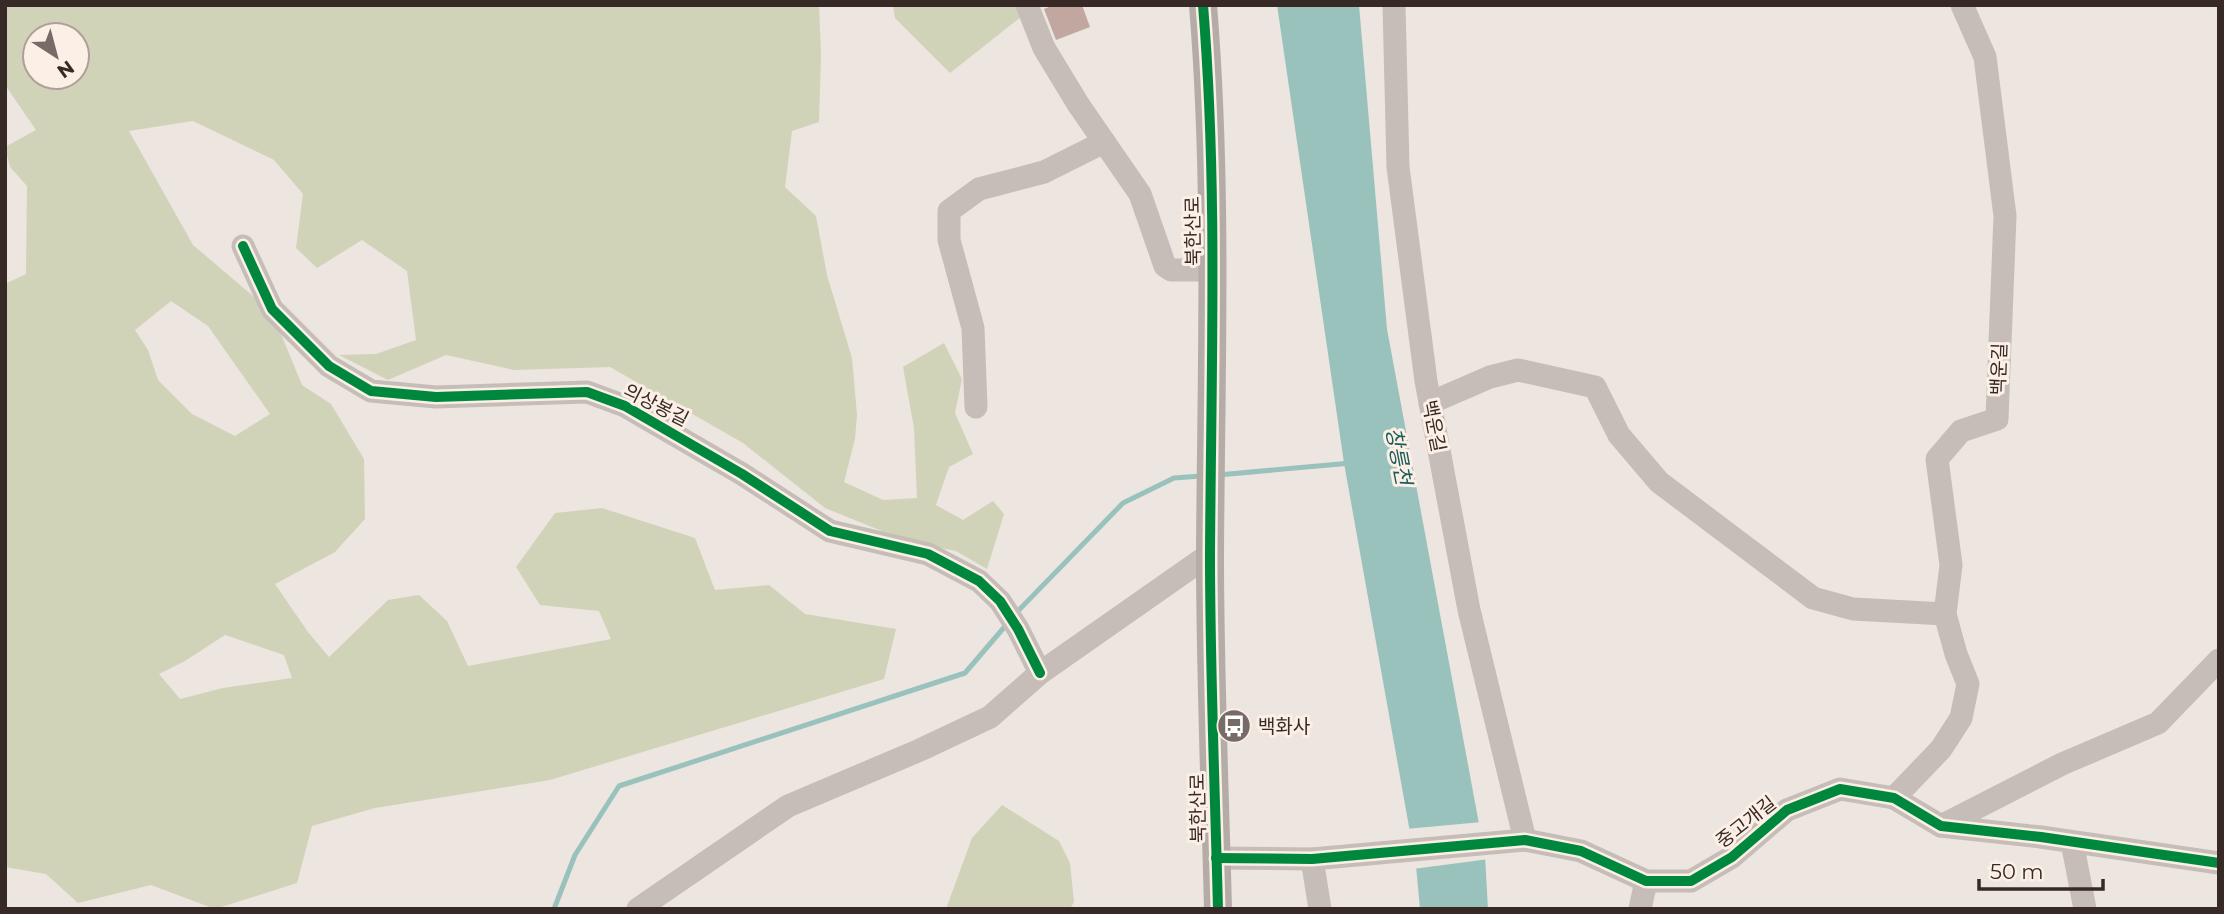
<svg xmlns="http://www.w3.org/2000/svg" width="2224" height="914" viewBox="0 0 2224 914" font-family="Montserrat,'Noto Sans KR',sans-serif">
<rect width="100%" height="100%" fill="#ede5df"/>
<g fill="#d1d3b8" fill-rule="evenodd">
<path d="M5,5H819L821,55L819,122L792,131L785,187L816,216L827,275L852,358L857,415L855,439L844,482L883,500L917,498L914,428L903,367L944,343L962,379L955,413L973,454L949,467L936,505L963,520L993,501L1004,514L987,569L956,551L909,542L825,508L743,443L610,367L514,370L446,355L388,380L339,355L376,354L416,340L407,271L362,240L317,268L296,248L303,194L274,160L193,121L129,131L193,245L272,312L302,385L331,404L364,459L365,519L335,552L275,584L308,632L329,657L388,600L419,595L447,621L468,666L611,639L599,611L540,605L516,567L555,513L602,508L695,538L715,590L769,585L805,614L896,629L884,679L550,780L375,808L312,826L297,883L215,909L151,885L78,903L46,874L5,867V284L26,274L27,186L10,167L5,147L36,130L5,85ZM35,35H77V77H35ZM171,301L208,326L270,414L235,436L192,414L158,380L148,350L135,330ZM225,635L284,655L292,678L223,688L180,699L159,674L185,661Z"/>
<polygon points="893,5 1026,5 1021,17 950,73 895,18"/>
<polygon points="1002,805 1059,841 1070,863 1074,902 1070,909 946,909 972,838"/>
</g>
<polygon fill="#9ac2bd" points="1277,5 1359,5 1387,329 1485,856 1488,909 1420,909 1416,866 1344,463"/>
<polygon fill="#ede5df" points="1482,822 1489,859 1413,869 1406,829"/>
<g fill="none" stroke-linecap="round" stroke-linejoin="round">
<g stroke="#9ac2bd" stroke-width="5">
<polyline points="1218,475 1351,463"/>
<polyline points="1015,614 1123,503 1174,478 1201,476"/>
<polyline points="554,909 575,855 619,786 965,673 1007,624"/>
</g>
</g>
<polygon fill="#c2a6a0" points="1054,5 1082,5 1090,27 1056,40 1044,9"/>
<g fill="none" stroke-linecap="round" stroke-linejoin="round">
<g stroke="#c6bdb8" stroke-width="23">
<polyline points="1027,5 1044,48 1078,104 1140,194 1165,266 1171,270 1211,270"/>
<polyline points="1394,5 1398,167 1426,381 1469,610 1525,840"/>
<polyline points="243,246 272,309 329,366 371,391 436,397 587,392 625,406 742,474 830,531 928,554 979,581 1000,601 1018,629 1040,673"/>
<polyline points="1430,403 1490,377 1518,370 1595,387 1619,435 1659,482 1813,598 1853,609 1945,614"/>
<polyline points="976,407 973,328 949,240 949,211 979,189 1044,172 1104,142"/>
<polyline points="1894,798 1941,749 1961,718 1968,684 1956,654 1945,614 1951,565 1937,459 1961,431 1997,419 2005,216 1985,57 1962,5"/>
<polyline points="1941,826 2062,764 2158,723 2219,660"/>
<polyline points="2072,842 2085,909"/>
<polyline points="1216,858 1312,859 1525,840 1581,851 1646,881 1691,881 1732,857 1787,810 1840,789 1894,798 1941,826 2041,837 2219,863"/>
<polyline points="1312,859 1320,909"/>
<polyline points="638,909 788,806 920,750 990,717 1040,673 1210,554"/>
<polyline points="1640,909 1646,881"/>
</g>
<path stroke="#b5aca8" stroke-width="28" d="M1203,5C1218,188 1211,372 1210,555C1210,673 1215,791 1218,909"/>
<g stroke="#fbefe6" stroke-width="15">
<g id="cycleway">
<path d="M1203,5C1218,188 1211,372 1210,555C1210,673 1215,791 1218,909"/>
<polyline points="243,246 272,309 329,366 371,391 436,397 587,392 625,406 742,474 830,531 928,554 979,581 1000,601 1018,629 1040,673"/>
<polyline points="1216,858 1312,859 1525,840 1581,851 1646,881 1691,881 1732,857 1787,810 1840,789 1894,798 1941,826 2041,837 2219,863"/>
</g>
</g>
<use href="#cycleway" stroke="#00873e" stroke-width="10"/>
</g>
<defs>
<g id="bus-disc" transform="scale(1.75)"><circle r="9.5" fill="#776b67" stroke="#fbefe6"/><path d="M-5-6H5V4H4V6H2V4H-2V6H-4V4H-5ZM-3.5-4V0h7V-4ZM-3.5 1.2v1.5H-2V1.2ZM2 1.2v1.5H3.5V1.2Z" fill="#fff"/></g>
</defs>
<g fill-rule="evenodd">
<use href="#bus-disc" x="1234" y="726"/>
</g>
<g text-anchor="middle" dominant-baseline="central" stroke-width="6" stroke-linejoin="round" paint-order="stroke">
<g font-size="19" fill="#372a26" stroke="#fbefe6">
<text transform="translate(1193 231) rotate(-91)">북한산로</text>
<text transform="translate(1999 369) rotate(-88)">백운길</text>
<text transform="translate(656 405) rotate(27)">의상봉길</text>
<text transform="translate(1434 426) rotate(79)">백운길</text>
<text transform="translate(1198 808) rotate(-91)">북한산로</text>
<text transform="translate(1746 822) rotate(-38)">중고개길</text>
</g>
<g font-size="19" fill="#372a26" stroke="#fbefe6" text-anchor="start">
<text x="1258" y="726">백화사</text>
</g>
<g font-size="21" font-style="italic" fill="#195c59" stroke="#fbefe6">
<text transform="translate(1399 456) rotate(79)">창릉천</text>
</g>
</g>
<rect width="2224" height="914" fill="none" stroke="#372a26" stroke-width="14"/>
<g transform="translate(56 56) rotate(144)"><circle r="33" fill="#fbefe6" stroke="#ada099" stroke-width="2"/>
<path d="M0-5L12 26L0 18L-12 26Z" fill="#776b67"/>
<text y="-10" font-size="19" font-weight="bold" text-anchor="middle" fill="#372a26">N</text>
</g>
<path d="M1979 879v10h124v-10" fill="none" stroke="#372a26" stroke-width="3.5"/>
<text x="1990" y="879" font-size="21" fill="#372a26" stroke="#fbefe6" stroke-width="5" paint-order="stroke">50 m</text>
</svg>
